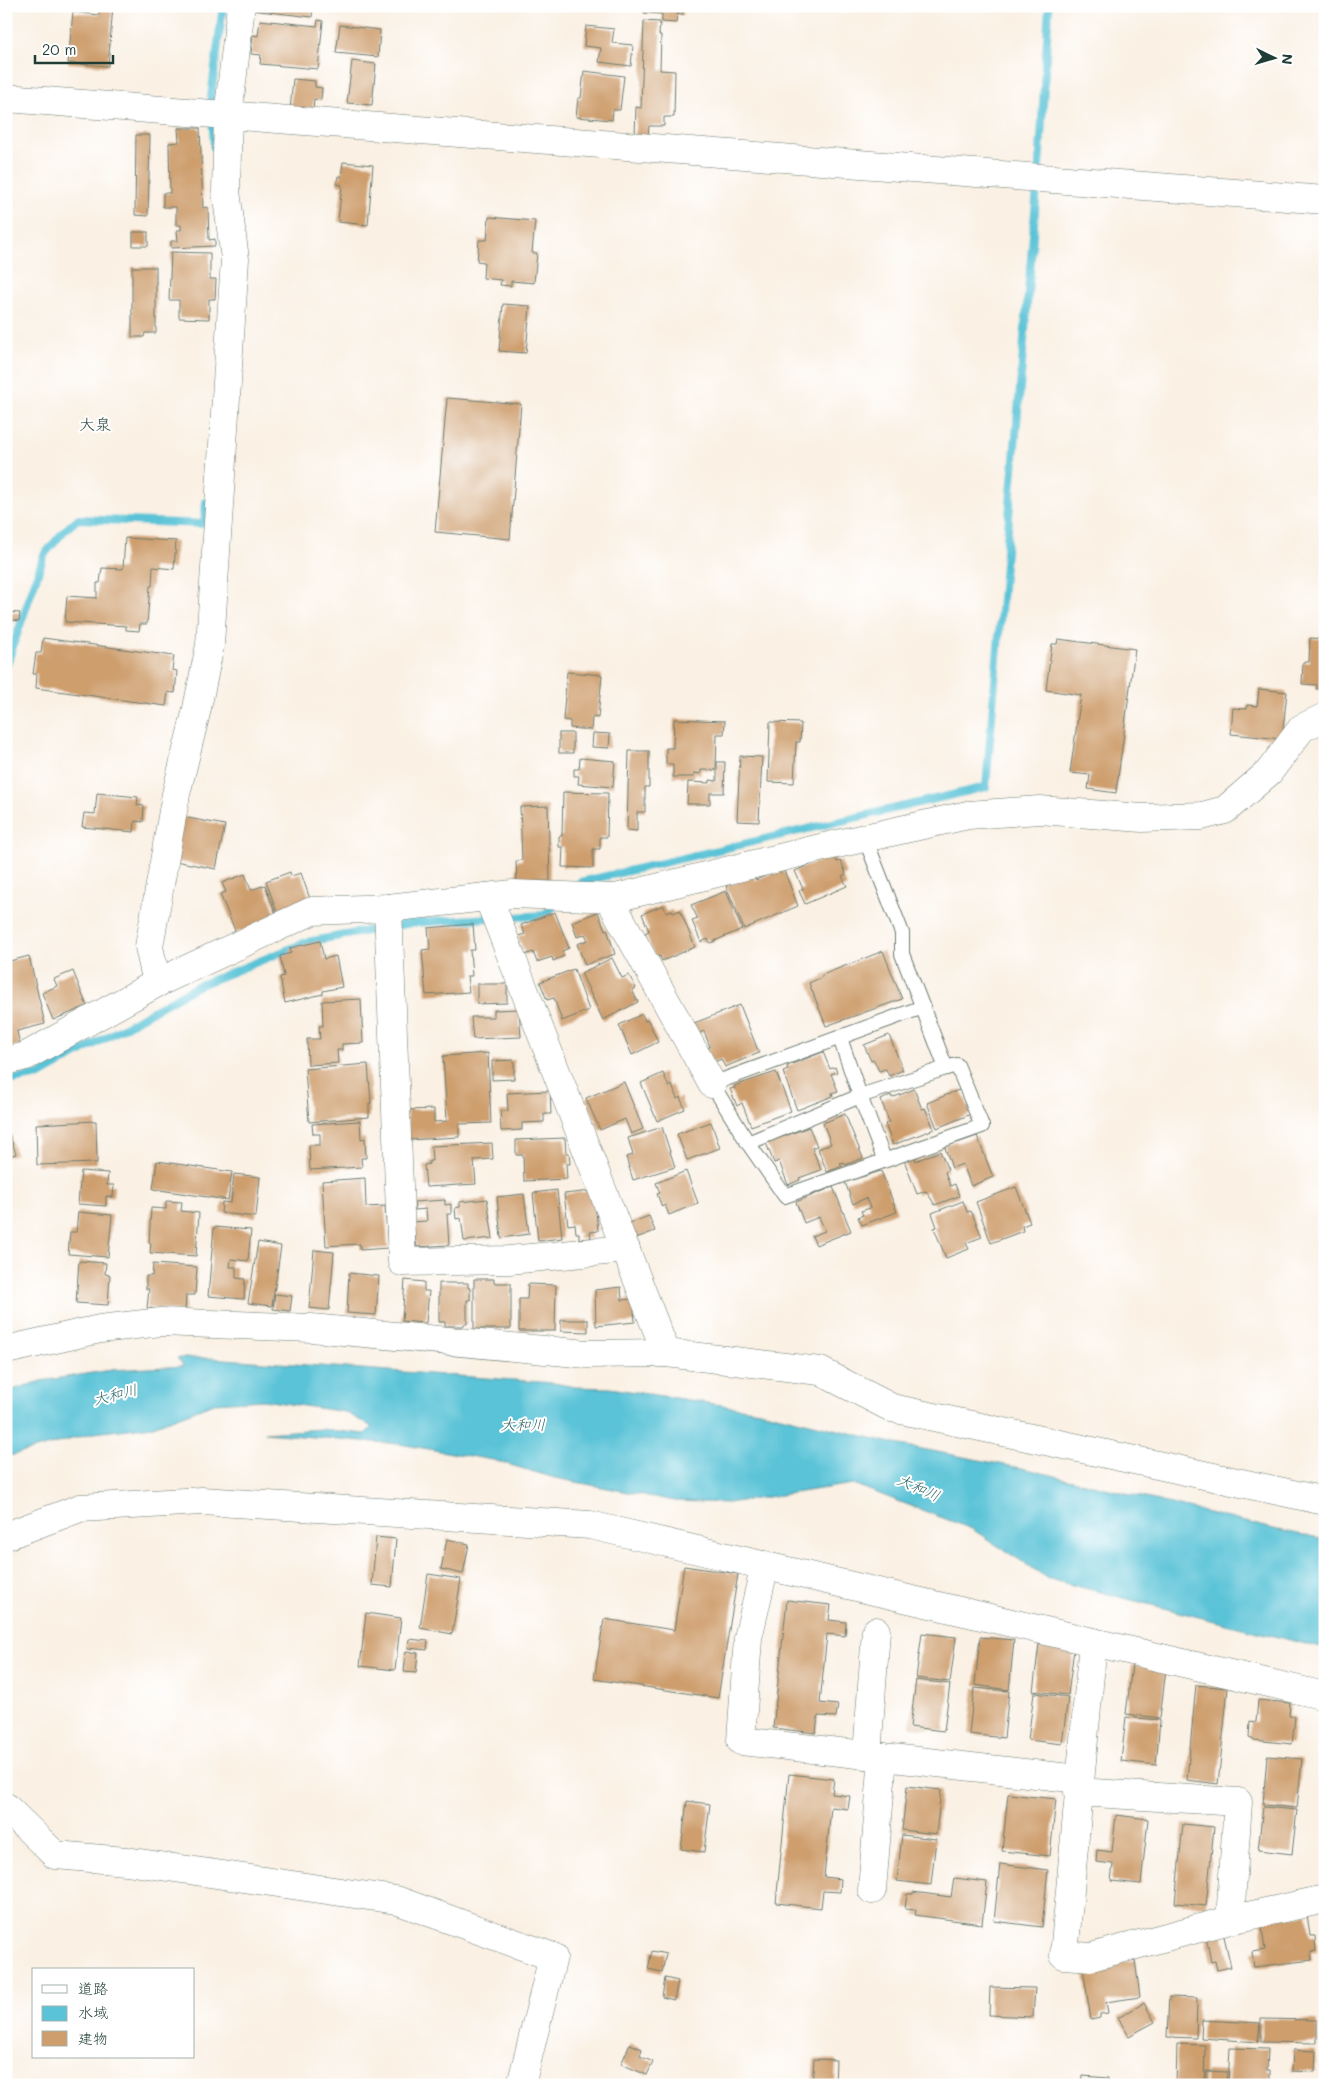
<svg xmlns="http://www.w3.org/2000/svg" width="1331" height="2091" viewBox="0 0 1331 2091" font-family="Mali,'Klee One',sans-serif">
<rect width="100%" height="100%" fill="#fff"/>
<filter id="ink" filterUnits="userSpaceOnUse"><feTurbulence type="fractalNoise" baseFrequency=".02" numOctaves="2"/><feDisplacementMap in="SourceGraphic" scale="10" xChannelSelector="R" yChannelSelector="G"/><feConvolveMatrix kernelMatrix="1 2 1 2 8 2 1 2 1" color-interpolation-filters="sRGB"/></filter>
<filter id="wash" filterUnits="userSpaceOnUse"><feTurbulence type="fractalNoise" baseFrequency=".0096" numOctaves="4" result="noise"/><feDisplacementMap in="SourceGraphic" scale="20" xChannelSelector="R" yChannelSelector="G"/><feGaussianBlur stdDeviation="1.12" result="paint"/><feColorMatrix in="noise" values="0 0 0 0 0 0 0 0 0 0 0 0 0 0 0 0 0 1.4 0 .05"/><feComposite in="paint" operator="in"/></filter>
<g filter="url(#wash)">
<rect width="100%" height="100%" fill="#faf0e3"/>
<polygon fill="#5ac3d7" stroke="#3c8086" points="177,1358 210,1358 554,1383 575,1387 610,1388 760,1411 896,1444 1031,1470 1278,1530 1325,1539 1325,1649 1049,1579 972,1529 853,1484 728,1503 675,1501 555,1478 493,1460 399,1444 264,1433 320,1429 365,1434 372,1427 345,1412 263,1400 214,1403 153,1426 94,1433 6,1457 6,1392 41,1381 111,1370 184,1366"/>
<g fill="none" stroke-linecap="round" stroke-linejoin="round">
<g stroke="#5ac3d7" stroke-width="8">
<polyline points="214,147 211,97 223,6"/>
<polyline points="6,667 44,555 65,530 78,519 204,524 206,502"/>
<polyline points="574,888 581,882 986,787 1040,153 1049,6"/>
<polyline points="501,918 544,915 558,903"/>
<polyline points="394,926 411,923 490,918"/>
<polyline points="6,1081 40,1075 195,987 307,942 383,928"/>
</g>
</g>
<g id="blocks">
<g fill="#ce9e6d">
<polygon points="100,6 113,6 108,66 68,63 73,12 99,15"/>
<polygon points="251,6 313,6 312,17 251,10"/>
<polygon points="644,6 683,6 683,15 677,14 676,23 662,22 662,14 644,13"/>
<polygon points="260,20 317,26 318,20 323,21 318,69 260,64 261,55 251,54 253,35 258,36"/>
<polygon points="644,21 660,22 659,35 661,35 660,70 675,71 674,117 664,117 664,126 649,126 648,136 635,135 636,107 641,108"/>
<polygon points="340,25 380,30 378,57 336,53"/>
<polygon points="586,26 614,29 612,43 633,45 631,66 599,62 601,48 584,46"/>
<polygon points="352,61 376,64 372,105 347,103"/>
<polygon points="584,71 624,76 620,110 613,110 612,120 576,117 578,98 581,98"/>
<polygon points="293,79 315,81 315,87 322,88 321,100 314,99 313,112 290,110"/>
<polygon points="178,128 200,128 203,208 208,207 209,240 215,239 215,246 171,248 171,241 178,241 177,230 181,230 181,225 176,225 176,207 163,207 163,193 170,193 169,143 179,142"/>
<polygon points="136,135 150,135 148,216 135,215"/>
<polygon points="343,162 373,165 368,225 338,222 342,185 337,184 338,176 341,177"/>
<polygon points="489,217 535,221 532,253 537,253 534,283 511,281 511,286 500,285 501,280 483,278 484,262 477,261 479,240 487,240"/>
<rect x="133" y="232" width="15" height="14"/>
<polygon points="171,252 210,253 210,279 216,279 215,299 209,299 209,319 179,318 179,300 169,300"/>
<polygon points="132,267 156,267 156,333 145,333 144,337 132,337"/>
<polygon points="503,304 530,306 526,353 499,351"/>
<polygon points="447,398 521,404 510,539 435,532"/>
<polygon points="125,538 176,541 174,569 153,567 152,586 150,586 147,624 140,624 139,631 126,630 126,626 65,622 67,596 97,598 97,583 100,583 102,568 123,569"/>
<polygon points="6,612 20,613 19,621 12,620 7,658"/>
<polygon points="43,638 174,656 172,670 177,671 175,693 168,692 166,706 36,688 37,674 33,674 36,653 41,653"/>
<polygon points="1310,638 1325,639 1325,689 1316,689 1317,685 1302,684 1303,662 1309,662"/>
<polygon points="1058,639 1135,649 1116,793 1088,789 1090,775 1070,773 1081,695 1046,690 1052,644 1057,644"/>
<polygon points="567,672 602,675 598,718 592,717 591,730 570,728 570,721 563,720"/>
<polygon points="1259,689 1287,692 1282,739 1231,734 1233,708 1247,709 1247,705 1257,706"/>
<polygon points="674,719 725,721 724,734 717,734 716,770 701,770 701,774 694,773 694,777 673,777 673,764 666,764 666,748 673,748"/>
<polygon points="770,722 801,723 800,742 796,742 794,783 768,782"/>
<rect x="559" y="733" width="14" height="20"/>
<polygon points="593,733 610,734 609,748 592,747"/>
<polygon points="629,751 649,751 649,787 645,787 645,812 637,812 637,831 627,830"/>
<polygon points="740,756 762,757 759,822 737,821"/>
<polygon points="580,758 615,761 613,787 578,784 579,776 574,776 574,769 579,769"/>
<polygon points="717,762 725,762 724,793 710,793 710,804 687,804 688,782 710,783 710,780 717,781"/>
<polygon points="563,792 608,793 607,837 600,837 600,849 593,849 593,868 562,867 563,847 559,847 559,836 562,836"/>
<polygon points="97,793 138,797 137,805 144,806 143,822 135,821 134,832 82,827 84,813 95,814"/>
<polygon points="548,806 550,881 517,882 516,861 522,860 520,807"/>
<polygon points="183,817 225,825 216,869 170,860"/>
<polygon points="834,855 837,862 841,861 846,874 842,876 847,886 805,904 799,891 803,889 795,871"/>
<polygon points="783,868 798,906 744,929 726,886 753,875 756,880"/>
<polygon points="290,872 291,876 301,873 310,899 279,918 266,881"/>
<polygon points="245,874 251,890 265,885 277,917 236,933 220,894 226,892 222,883"/>
<polygon points="726,891 742,929 710,943 708,939 701,942 692,921 698,919 691,905"/>
<polygon points="663,905 666,912 672,910 673,913 680,910 695,947 662,961 660,956 655,958 645,933 649,931 642,914"/>
<polygon points="555,912 569,948 562,951 564,956 553,961 552,957 537,962 533,952 525,955 518,936 525,934 521,925"/>
<polygon points="598,912 605,930 607,929 615,954 585,965 577,944 588,940 585,934 577,937 572,922"/>
<polygon points="473,924 475,950 470,950 472,976 467,976 469,992 426,995 422,950 430,949 428,928"/>
<polygon points="320,941 324,959 336,956 342,987 323,991 323,994 285,1003 280,977 284,976 280,956 291,953 290,948"/>
<polygon points="883,951 902,999 826,1026 809,983 822,977 822,975"/>
<polygon points="29,956 45,1024 17,1031 20,1045 6,1049 6,962"/>
<polygon points="612,958 622,978 629,975 636,988 632,990 638,1002 603,1020 581,973"/>
<polygon points="574,969 589,1010 562,1021 554,998 547,1000 540,982"/>
<polygon points="73,971 87,1006 53,1020 42,993 57,986 54,979"/>
<polygon points="477,984 507,984 507,1003 477,1004"/>
<polygon points="361,999 363,1043 342,1044 342,1050 337,1050 338,1063 308,1065 307,1039 320,1039 319,1026 323,1026 322,1001"/>
<polygon points="740,1005 759,1053 725,1067 721,1059 712,1063 706,1049 710,1047 704,1031 696,1035 692,1024"/>
<polygon points="519,1009 521,1037 473,1039 471,1017 494,1017 494,1010"/>
<polygon points="642,1014 645,1021 648,1020 658,1042 632,1055 619,1025"/>
<polygon points="889,1035 903,1070 889,1076 886,1069 879,1071 874,1060 871,1061 864,1045"/>
<polygon points="823,1052 830,1069 835,1067 837,1072 831,1074 838,1091 832,1093 833,1096 797,1110 783,1072 788,1070 787,1066"/>
<polygon points="488,1053 491,1123 459,1124 459,1137 408,1140 407,1110 434,1109 434,1122 447,1121 443,1056"/>
<polygon points="514,1060 514,1079 492,1080 492,1061"/>
<polygon points="368,1064 371,1103 369,1103 369,1117 309,1122 305,1069"/>
<polygon points="776,1072 791,1111 751,1126 742,1103 737,1106 730,1089 735,1088 734,1086"/>
<polygon points="663,1073 669,1087 672,1085 677,1099 680,1097 685,1109 657,1121 641,1083"/>
<polygon points="624,1082 643,1129 631,1134 625,1119 600,1130 586,1098"/>
<polygon points="914,1089 922,1109 925,1108 934,1129 893,1145 885,1124 889,1122 881,1100 891,1095 892,1098"/>
<polygon points="961,1089 971,1114 937,1128 927,1103"/>
<polygon points="550,1091 551,1114 544,1114 544,1122 522,1123 522,1130 501,1131 500,1111 508,1111 507,1093"/>
<polygon points="845,1114 863,1158 845,1165 844,1162 840,1163 842,1166 827,1172 818,1149 831,1144 823,1123"/>
<polygon points="96,1121 97,1163 37,1165 36,1124"/>
<polygon points="360,1121 361,1139 365,1138 366,1158 361,1158 362,1167 310,1170 309,1145 320,1145 320,1134 313,1134 312,1124"/>
<polygon points="711,1122 720,1148 687,1160 677,1134"/>
<polygon points="6,1124 16,1154 6,1157"/>
<polygon points="662,1127 675,1167 633,1180 626,1157 633,1155 628,1138"/>
<polygon points="809,1127 817,1146 812,1148 821,1170 799,1178 800,1180 788,1185 779,1161 774,1163 766,1143"/>
<polygon points="977,1136 993,1177 971,1186 963,1164 952,1168 944,1145 956,1141 957,1143"/>
<polygon points="565,1138 566,1153 569,1153 570,1164 566,1164 567,1179 524,1181 523,1155 516,1155 516,1140"/>
<polygon points="492,1143 493,1159 474,1160 476,1184 426,1187 424,1165 429,1164 429,1161 432,1161 431,1146"/>
<polygon points="940,1151 948,1170 945,1172 950,1186 955,1184 959,1196 935,1205 926,1191 917,1194 904,1160 914,1156 916,1161"/>
<polygon points="157,1161 232,1172 228,1200 153,1189"/>
<polygon points="81,1171 108,1173 107,1185 114,1185 113,1197 106,1196 106,1206 78,1204"/>
<polygon points="686,1171 698,1203 669,1215 665,1205 662,1207 657,1194 660,1193 656,1183"/>
<polygon points="881,1171 897,1212 862,1225 858,1217 863,1215 861,1211 870,1208 866,1198 853,1204 845,1182"/>
<polygon points="234,1174 260,1177 256,1217 221,1213 222,1202 231,1203"/>
<polygon points="365,1178 366,1207 385,1206 388,1248 360,1250 360,1244 326,1246 322,1181"/>
<polygon points="833,1187 851,1231 816,1245 812,1236 825,1231 819,1217 804,1223 796,1202"/>
<polygon points="1016,1187 1030,1223 1022,1226 1023,1231 991,1243 976,1202"/>
<polygon points="557,1190 562,1238 538,1241 533,1193"/>
<polygon points="591,1191 595,1201 598,1231 590,1232 591,1238 579,1239 579,1233 576,1233 575,1224 568,1225 564,1194"/>
<polygon points="524,1194 529,1234 501,1238 497,1197"/>
<polygon points="487,1199 493,1238 464,1241 461,1218 456,1219 455,1208 460,1207 460,1202"/>
<polygon points="445,1200 445,1205 451,1204 451,1214 447,1214 449,1245 417,1247 412,1222 427,1221 426,1209 415,1210 414,1202"/>
<polygon points="166,1201 182,1202 181,1211 199,1213 196,1256 150,1253 151,1243 149,1243 151,1208 166,1209"/>
<polygon points="963,1201 967,1212 971,1211 982,1237 966,1243 969,1249 946,1258 934,1228 937,1227 932,1213"/>
<polygon points="78,1212 112,1215 108,1257 68,1254 70,1232 76,1232"/>
<polygon points="649,1216 655,1231 636,1238 630,1223"/>
<polygon points="214,1227 251,1230 248,1261 231,1259 230,1267 236,1267 236,1278 245,1279 244,1299 208,1296"/>
<polygon points="258,1242 281,1246 272,1306 248,1303"/>
<polygon points="314,1250 334,1252 329,1310 309,1308"/>
<polygon points="79,1261 106,1263 105,1274 110,1275 108,1305 76,1303"/>
<polygon points="153,1264 197,1267 195,1295 186,1295 185,1311 147,1308 149,1289 146,1289 146,1276 152,1276"/>
<polygon points="349,1273 379,1276 376,1315 347,1313"/>
<polygon points="474,1279 494,1279 494,1283 511,1283 511,1329 474,1329"/>
<polygon points="405,1280 424,1282 424,1291 429,1291 426,1323 402,1321"/>
<polygon points="439,1283 468,1283 468,1288 470,1288 470,1300 467,1300 467,1324 464,1324 464,1326 445,1326 445,1322 439,1322"/>
<polygon points="528,1284 556,1285 555,1331 519,1331 519,1299 527,1299"/>
<polygon points="621,1287 622,1300 633,1299 635,1322 596,1326 595,1290"/>
<polygon points="275,1294 292,1296 290,1311 273,1309"/>
<polygon points="561,1320 588,1320 588,1332 561,1331"/>
<polygon points="376,1537 396,1539 392,1587 372,1585"/>
<polygon points="447,1539 469,1544 463,1574 441,1569"/>
<polygon points="684,1566 738,1574 718,1698 594,1679 604,1619 674,1630"/>
<polygon points="428,1574 461,1579 452,1634 420,1628"/>
<polygon points="787,1600 831,1605 829,1620 846,1622 845,1636 827,1634 820,1703 838,1705 836,1717 818,1716 816,1733 773,1728"/>
<polygon points="366,1613 401,1618 395,1670 360,1666"/>
<polygon points="922,1633 956,1637 950,1682 916,1678"/>
<polygon points="980,1637 1014,1640 1009,1690 975,1685"/>
<polygon points="409,1639 428,1641 427,1650 408,1648"/>
<polygon points="1039,1644 1074,1649 1068,1695 1033,1691"/>
<polygon points="406,1651 418,1653 416,1673 404,1672"/>
<polygon points="1132,1665 1166,1669 1160,1718 1126,1714"/>
<polygon points="916,1680 950,1684 944,1731 910,1727"/>
<polygon points="1196,1685 1228,1688 1218,1784 1187,1780"/>
<polygon points="974,1688 1009,1691 1004,1738 969,1734"/>
<polygon points="1034,1693 1068,1697 1062,1744 1028,1740"/>
<polygon points="1258,1700 1290,1703 1289,1716 1295,1717 1292,1744 1254,1740 1249,1738 1250,1721 1256,1722"/>
<polygon points="1126,1717 1160,1720 1156,1765 1121,1761"/>
<polygon points="1267,1756 1302,1759 1297,1808 1263,1805"/>
<polygon points="789,1774 834,1779 832,1794 850,1796 848,1809 831,1807 824,1877 841,1879 840,1892 823,1891 821,1908 776,1903"/>
<polygon points="907,1786 941,1790 936,1834 902,1830"/>
<polygon points="1008,1794 1056,1799 1050,1856 1002,1851"/>
<polygon points="687,1801 710,1804 704,1852 681,1849"/>
<polygon points="1263,1807 1297,1810 1292,1854 1258,1850"/>
<polygon points="1116,1815 1148,1819 1141,1884 1111,1881 1113,1864 1096,1862 1097,1850 1112,1852"/>
<polygon points="1183,1824 1214,1827 1206,1906 1175,1903"/>
<polygon points="902,1835 936,1839 931,1885 897,1881"/>
<polygon points="1000,1864 1048,1870 1042,1927 994,1921"/>
<polygon points="954,1878 987,1882 982,1924 915,1915 916,1910 905,1909 907,1894 913,1894 913,1892 951,1897"/>
<polygon points="1307,1914 1310,1936 1315,1936 1316,1951 1311,1952 1312,1960 1254,1967 1252,1952 1265,1950 1261,1919"/>
<polygon points="1223,1932 1231,1967 1217,1970 1215,1961 1211,1962 1206,1936"/>
<polygon points="652,1951 666,1954 662,1972 648,1969"/>
<polygon points="1135,1960 1140,1997 1106,2002 1108,2013 1100,2014 1100,2018 1091,2020 1083,1968"/>
<polygon points="665,1978 678,1981 674,2000 662,1997"/>
<polygon points="990,1987 1035,1988 1033,2017 989,2015"/>
<polygon points="1169,1997 1197,1998 1196,2038 1167,2037"/>
<polygon points="1144,2003 1155,2022 1129,2036 1118,2018"/>
<polygon points="1261,2019 1317,2020 1317,2043 1261,2042"/>
<polygon points="1202,2020 1260,2023 1258,2042 1201,2038"/>
<polygon points="630,2044 642,2049 640,2056 653,2062 647,2075 621,2064"/>
<polygon points="1177,2044 1205,2045 1204,2085 1176,2085"/>
<polygon points="1230,2048 1268,2049 1267,2070 1270,2070 1270,2085 1228,2085"/>
<polygon points="1293,2050 1316,2051 1315,2072 1292,2071"/>
<polygon points="814,2059 836,2060 835,2085 812,2085"/>
<polygon points="1206,2071 1227,2072 1226,2085 1206,2085"/>
<polygon points="1083,2076 1108,2078 1108,2085 1082,2085"/>
</g>
</g>
</g>
<g filter="url(#ink)">
<use href="#blocks" fill-opacity="0" stroke="#6c7c71" stroke-width="1"/>
<g fill="none" stroke-linecap="round" stroke-linejoin="round">
<g stroke="#6c7c71" stroke-width="16">
<g id="service">
<polyline points="865,838 902,933 902,954 946,1068 860,1096 748,1143 712,1084 923,1007"/>
<polyline points="840,1038 860,1096 884,1159"/>
<polyline points="748,1143 785,1196 982,1126 957,1065 946,1068"/>
</g>
</g>
<g stroke="#6c7c71" stroke-width="29">
<g id="minor">
<polyline points="6,98 1325,200"/>
<polyline points="488,897 666,1353"/>
<polyline points="609,898 712,1084"/>
<polyline points="388,908 402,1262 509,1260 626,1249"/>
<polyline points="157,983 149,947 176,794 196,713 210,645 235,259 226,191 228,116 241,6"/>
<polyline points="6,1061 26,1056 157,983 312,911 388,908 513,894 615,898 824,847 968,815 1040,810 1142,818 1202,816 1225,810 1269,772 1302,728 1325,717"/>
<polyline points="6,1350 100,1329 161,1322 311,1328 587,1354 666,1353 820,1371 892,1408 1325,1501"/>
<polyline points="6,1536 80,1508 202,1501 590,1525 1325,1696"/>
<polyline points="765,1565 748,1638 741,1741 1079,1779"/>
<polyline points="1093,1642 1064,1955 1091,1957 1230,1920 1325,1899"/>
<polyline points="867,1755 876,1631"/>
<polyline points="1078,1792 1238,1802 1230,1920"/>
<polyline points="6,1807 55,1855 126,1861 396,1900 553,1957 521,2085"/>
<polyline points="872,1890 883,1757"/>
</g>
</g>
<use href="#service" stroke="#fff" stroke-width="14"/>
<use href="#minor" stroke="#fff" stroke-width="28"/>
</g>
</g>
<g text-anchor="middle" dominant-baseline="central" stroke-width="4" stroke-linejoin="round" paint-order="stroke">
<g font-size="15" font-style="italic" fill="#316565" stroke="#fff">
<text transform="translate(115 1394) rotate(-14)">大和川</text>
<text x="523" y="1424">大和川</text>
<text transform="translate(919 1487) rotate(24)">大和川</text>
</g>
<g font-size="16" fill="#1f3d34" stroke="#fff">
<text x="95" y="423">大泉</text>
</g>
</g>
<rect width="1331" height="2091" fill="none" stroke="#fff" stroke-width="25"/>
<rect x="32" y="1968" width="162" height="90" fill="#ffffff" stroke="#a5b1ae"/>
<rect x="42" y="1985" width="25" height="8" fill="#ffffff" stroke="#a5b1ae"/>
<text x="78" y="1994" font-size="15" fill="#1f3d34">道路</text>
<rect x="42" y="2006" width="25" height="15" fill="#5ac3d7" stroke="#a5b1ae"/>
<text x="78" y="2018" font-size="15" fill="#1f3d34">水域</text>
<rect x="42" y="2031" width="25" height="15" fill="#ce9e6d" stroke="#a5b1ae"/>
<text x="78" y="2044" font-size="15" fill="#1f3d34">建物</text>
<g transform="translate(1274 58) rotate(95)" stroke="#ffffff" stroke-width="4" paint-order="stroke">
<path d="M0-4L9 19L0 12L-9 19Z" fill="#1f3d34"/>
<text y="-8" font-size="14" font-weight="bold" text-anchor="middle" fill="#1f3d34">N</text>
</g>
<path d="M35 55v8h78v-8" fill="none" stroke="#1f3d34" stroke-width="2.5"/>
<text x="42" y="55" font-size="15" fill="#1f3d34" stroke="#ffffff" stroke-width="4" paint-order="stroke">20 m</text>
</svg>
